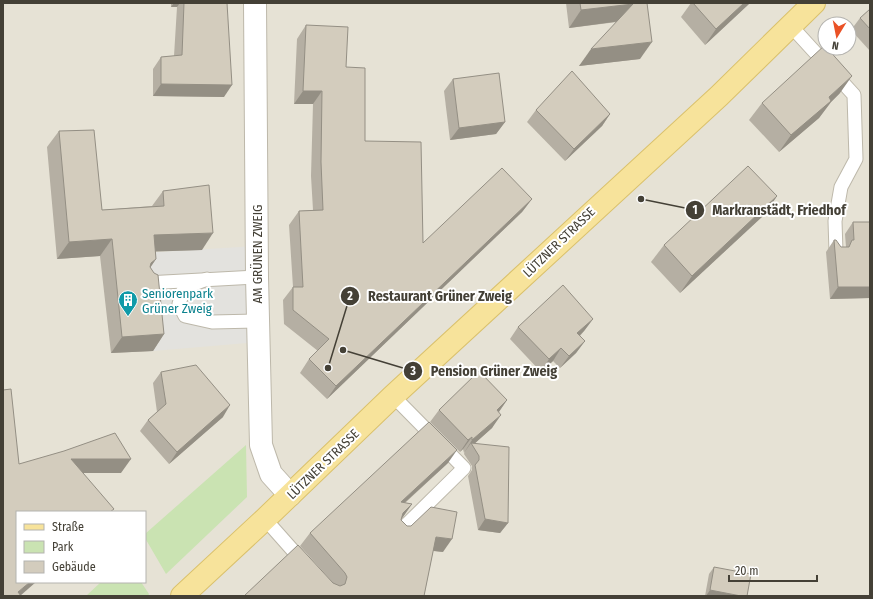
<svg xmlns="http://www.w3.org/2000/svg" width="873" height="599" viewBox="0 0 873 599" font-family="'Fira Sans Condensed',sans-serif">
<rect width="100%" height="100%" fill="#f2efe7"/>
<path fill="#e6e2d5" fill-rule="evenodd" d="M3,3H870V596H3ZM825,24H849V48H825ZM17,512H145V582H17Z"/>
<g fill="#cae3b2">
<polygon points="246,445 247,497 166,574 145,538 145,534"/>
<polygon points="101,582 141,582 149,594 148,596 86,596"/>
</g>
<polygon fill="#e3e2de" points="257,246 258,342 153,351 143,253"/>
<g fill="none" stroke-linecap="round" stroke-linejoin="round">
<g stroke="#bdb8aa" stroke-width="15">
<g id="service">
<polyline points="791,26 854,95 856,159 841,187 835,221 836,252"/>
<polyline points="207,279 184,288 179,304 185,316 212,322 258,321"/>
<polyline points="146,283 257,277"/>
<polyline points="393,396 464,468 400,531"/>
<polyline points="265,519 304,563"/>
</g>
</g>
<g stroke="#bdb8aa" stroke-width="24">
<polyline id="minor" points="255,3 257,277 261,445 271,474 290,495"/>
</g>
<g stroke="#dac16c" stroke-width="24">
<polyline id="primary" points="182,596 265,519 393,396 719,96 814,3"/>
</g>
<use href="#service" stroke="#fff" stroke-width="13"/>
<use href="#minor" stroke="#fff" stroke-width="22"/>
<use href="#primary" stroke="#f7e39b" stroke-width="22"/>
</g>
<g fill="#b5afa3">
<polygon points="171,3 227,3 224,97 153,96 153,69 161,57 174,56 177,7 171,7"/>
<polygon points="566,3 647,3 640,59 579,66 617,22 569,28"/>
<polygon points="691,3 750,3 705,45 681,17"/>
<polygon points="870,9 870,51 851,30 860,18"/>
<polygon points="306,25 346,67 365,141 423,243 532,199 522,212 327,399 300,373 309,359 318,351 284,324 283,300 293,287 289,225 299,211 313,210 311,176 313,104 294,104 297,39"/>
<polygon points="453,79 505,122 496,134 450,140 444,91"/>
<polygon points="840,93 831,102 819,118 779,152 749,120 762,103"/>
<polygon points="536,110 610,114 602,126 565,161 527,122"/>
<polygon points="59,131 102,210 152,206 163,191 202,250 156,251 156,259 150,268 164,334 153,351 111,353 100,256 57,259 47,147"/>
<polygon points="777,196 765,214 680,293 651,262 664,245"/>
<polygon points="853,222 870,222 870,298 830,299 826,252 834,240 841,247 846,247 845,234"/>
<polygon points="593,319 584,331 580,336 585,341 576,353 560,368 553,361 541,372 510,339 518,327"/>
<polygon points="161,372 223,417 169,464 140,431 148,420 157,412 153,383"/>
<polygon points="507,400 499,412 492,428 475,443 508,523 500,533 478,530 468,476 472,470 472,466 464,454 465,451 464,453 463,449 460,452 430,422 439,410"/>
<polygon points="448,463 405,503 412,504 402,518 401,520 407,526 443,552 433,551 424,596 244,596 333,583 334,584 300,546 310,533"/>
<polygon points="714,567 747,596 705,596 709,574"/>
</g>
<g fill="#948f84">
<polygon points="174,3 180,3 177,7 171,7"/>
<polygon points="744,3 750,3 705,45 716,29"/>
<polygon points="633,4 621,21 569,28 581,10"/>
<polygon points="652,42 640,59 579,66 591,49"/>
<polygon points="852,76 840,93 831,102 819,118 779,152 791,135 829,97"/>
<polygon points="161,84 232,85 224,97 153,96"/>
<polygon points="303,91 322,91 313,104 294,104"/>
<polygon points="610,114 602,126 565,161 574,149"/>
<polygon points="505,122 496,134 450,140 459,128"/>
<polygon points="777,196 765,214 680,293 692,276"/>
<polygon points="532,199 522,212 327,399 336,386"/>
<polygon points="213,233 202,250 143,252 154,235"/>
<polygon points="112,239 100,256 57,259 69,242"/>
<polygon points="156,259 145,275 151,263"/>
<polygon points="838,287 870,287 870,298 830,299"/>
<polygon points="593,319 584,331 569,346 577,333"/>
<polygon points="164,334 153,351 111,353 122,337"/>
<polygon points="585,341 576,353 560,368 569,356"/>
<polygon points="561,348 553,361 541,372 549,359"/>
<polygon points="507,400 498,413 497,410"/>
<polygon points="230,405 223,417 169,464 177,452"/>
<polygon points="501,415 492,428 473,445 471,443 464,453 472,440"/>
<polygon points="472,437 463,449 460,452 468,440"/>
<polygon points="457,450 448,463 391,515 401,502"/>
<polygon points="71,459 131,459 121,473 62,473"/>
<polygon points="412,504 403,517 394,526 403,513"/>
<polygon points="485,519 508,523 500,533 478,530"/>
<polygon points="436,537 452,539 443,552 427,550"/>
<polygon points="30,582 36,582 20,596 18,592"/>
<polygon points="710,590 741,596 706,596"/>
</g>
<g fill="#d3ccbd" stroke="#948f84">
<polygon points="184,3 227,3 232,85 161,84 161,57 182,55"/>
<polygon points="580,3 647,3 652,42 591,49 633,4 581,10"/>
<polygon points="693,3 744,3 716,29"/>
<polygon points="870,9 870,29 860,18"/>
<polygon points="306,25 348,27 346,67 365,68 365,141 421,142 423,243 502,168 532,199 336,386 309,359 329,339 293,310 293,287 303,287 299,211 323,210 321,162 322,91 303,91"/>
<polygon points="825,45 825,48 827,48 852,76 829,97 831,101 791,135 762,103"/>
<polygon points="572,71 610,114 574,149 536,110"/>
<polygon points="499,73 505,122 459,128 453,79"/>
<polygon points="94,130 102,210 164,206 163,191 209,185 213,233 154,235 156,259 151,263 150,267 154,273 158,275 164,334 122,337 112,239 69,242 59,131"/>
<polygon points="748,166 777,196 692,276 664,245"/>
<polygon points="853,222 870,222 870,287 838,287 834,240 836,240 841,247 849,247 852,240 854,240"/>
<polygon points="563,285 593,319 577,333 585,341 569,356 561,348 549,359 518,327"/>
<polygon points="196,365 230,405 177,452 148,420 166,404 161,372"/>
<polygon points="479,371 507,400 497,410 501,415 472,440 472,437 468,440 439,410"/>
<polygon points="11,389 19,464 64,451 115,433 131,459 71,459 114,509 110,512 17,512 17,582 30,582 18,592 21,596 3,596 3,390"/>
<polygon points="429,422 457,450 401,502 412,504 403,513 401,520 407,526 411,526 431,507 457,512 452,539 436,537 424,596 244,596 298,545 333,583 340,586 345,584 347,577 345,573 310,533"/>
<polygon points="471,443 509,447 508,523 485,519 475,465 479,460 479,456"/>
<polygon points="714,567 751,574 747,596 741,596 710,590"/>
</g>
<defs>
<g id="building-pin" transform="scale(1)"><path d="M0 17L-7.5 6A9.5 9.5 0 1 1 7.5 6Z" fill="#0f9aa8" stroke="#fff"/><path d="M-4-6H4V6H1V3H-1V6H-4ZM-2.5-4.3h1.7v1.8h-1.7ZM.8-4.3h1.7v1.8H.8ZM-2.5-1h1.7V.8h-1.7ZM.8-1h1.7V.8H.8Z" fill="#fff"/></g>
</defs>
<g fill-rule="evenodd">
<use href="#building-pin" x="128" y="300"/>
</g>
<g text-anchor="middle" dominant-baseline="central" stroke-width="4" stroke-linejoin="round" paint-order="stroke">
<g font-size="13" fill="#444036" stroke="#fff">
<text transform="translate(559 242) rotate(-44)">LÜTZNER STRASSE</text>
<text transform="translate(257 254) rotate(-90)">AM GRÜNEN ZWEIG</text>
<text transform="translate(323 464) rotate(-44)">LÜTZNER STRASSE</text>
</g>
<g font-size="13" fill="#0d838f" stroke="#fff" text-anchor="start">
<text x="142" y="293">Seniorenpark<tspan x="142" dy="15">Grüner Zweig</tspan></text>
</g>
</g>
<path fill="none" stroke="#444036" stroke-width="1.5" d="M641 199L695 210M328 368L350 296M343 350L413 371"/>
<g fill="#444036" stroke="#fff" stroke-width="1.5">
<circle cx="641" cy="199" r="4"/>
<circle cx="328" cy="368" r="4"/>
<circle cx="343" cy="350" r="4"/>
<circle cx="695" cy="210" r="10"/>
<circle cx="350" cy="296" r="10"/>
<circle cx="413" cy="371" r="10"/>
</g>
<g font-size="12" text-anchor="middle" font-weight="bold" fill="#fff">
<text x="695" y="214">1</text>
<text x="350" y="300">2</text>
<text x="413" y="375">3</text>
</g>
<g font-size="14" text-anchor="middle" font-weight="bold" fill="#444036" stroke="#fff" stroke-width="4" stroke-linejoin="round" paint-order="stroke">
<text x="779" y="215">Markranstädt, Friedhof</text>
<text x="440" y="301">Restaurant Grüner Zweig</text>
<text x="494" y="376">Pension Grüner Zweig</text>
</g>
<rect width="873" height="599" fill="none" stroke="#444036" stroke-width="8"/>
<rect x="16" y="511" width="130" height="72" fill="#ffffff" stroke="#b4b3af"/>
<rect x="24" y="524" width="20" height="6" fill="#f7e39b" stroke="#b4b3af"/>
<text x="52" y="531" font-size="12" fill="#444036">Straße</text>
<rect x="24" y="541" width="20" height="12" fill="#cae3b2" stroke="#b4b3af"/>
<text x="52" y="551" font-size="12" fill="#444036">Park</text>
<rect x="24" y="561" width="20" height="12" fill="#d3ccbd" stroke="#b4b3af"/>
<text x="52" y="571" font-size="12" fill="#444036">Gebäude</text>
<g transform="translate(837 36) rotate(190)"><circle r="19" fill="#ffffff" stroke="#b4b3af"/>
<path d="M0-3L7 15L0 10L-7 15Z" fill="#ea5226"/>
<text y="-6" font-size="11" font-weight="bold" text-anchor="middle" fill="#444036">N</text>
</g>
<path d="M729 575v6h88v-6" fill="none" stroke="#444036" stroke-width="2"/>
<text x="735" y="575" font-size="12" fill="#444036" stroke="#ffffff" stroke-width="3" paint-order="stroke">20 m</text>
</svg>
